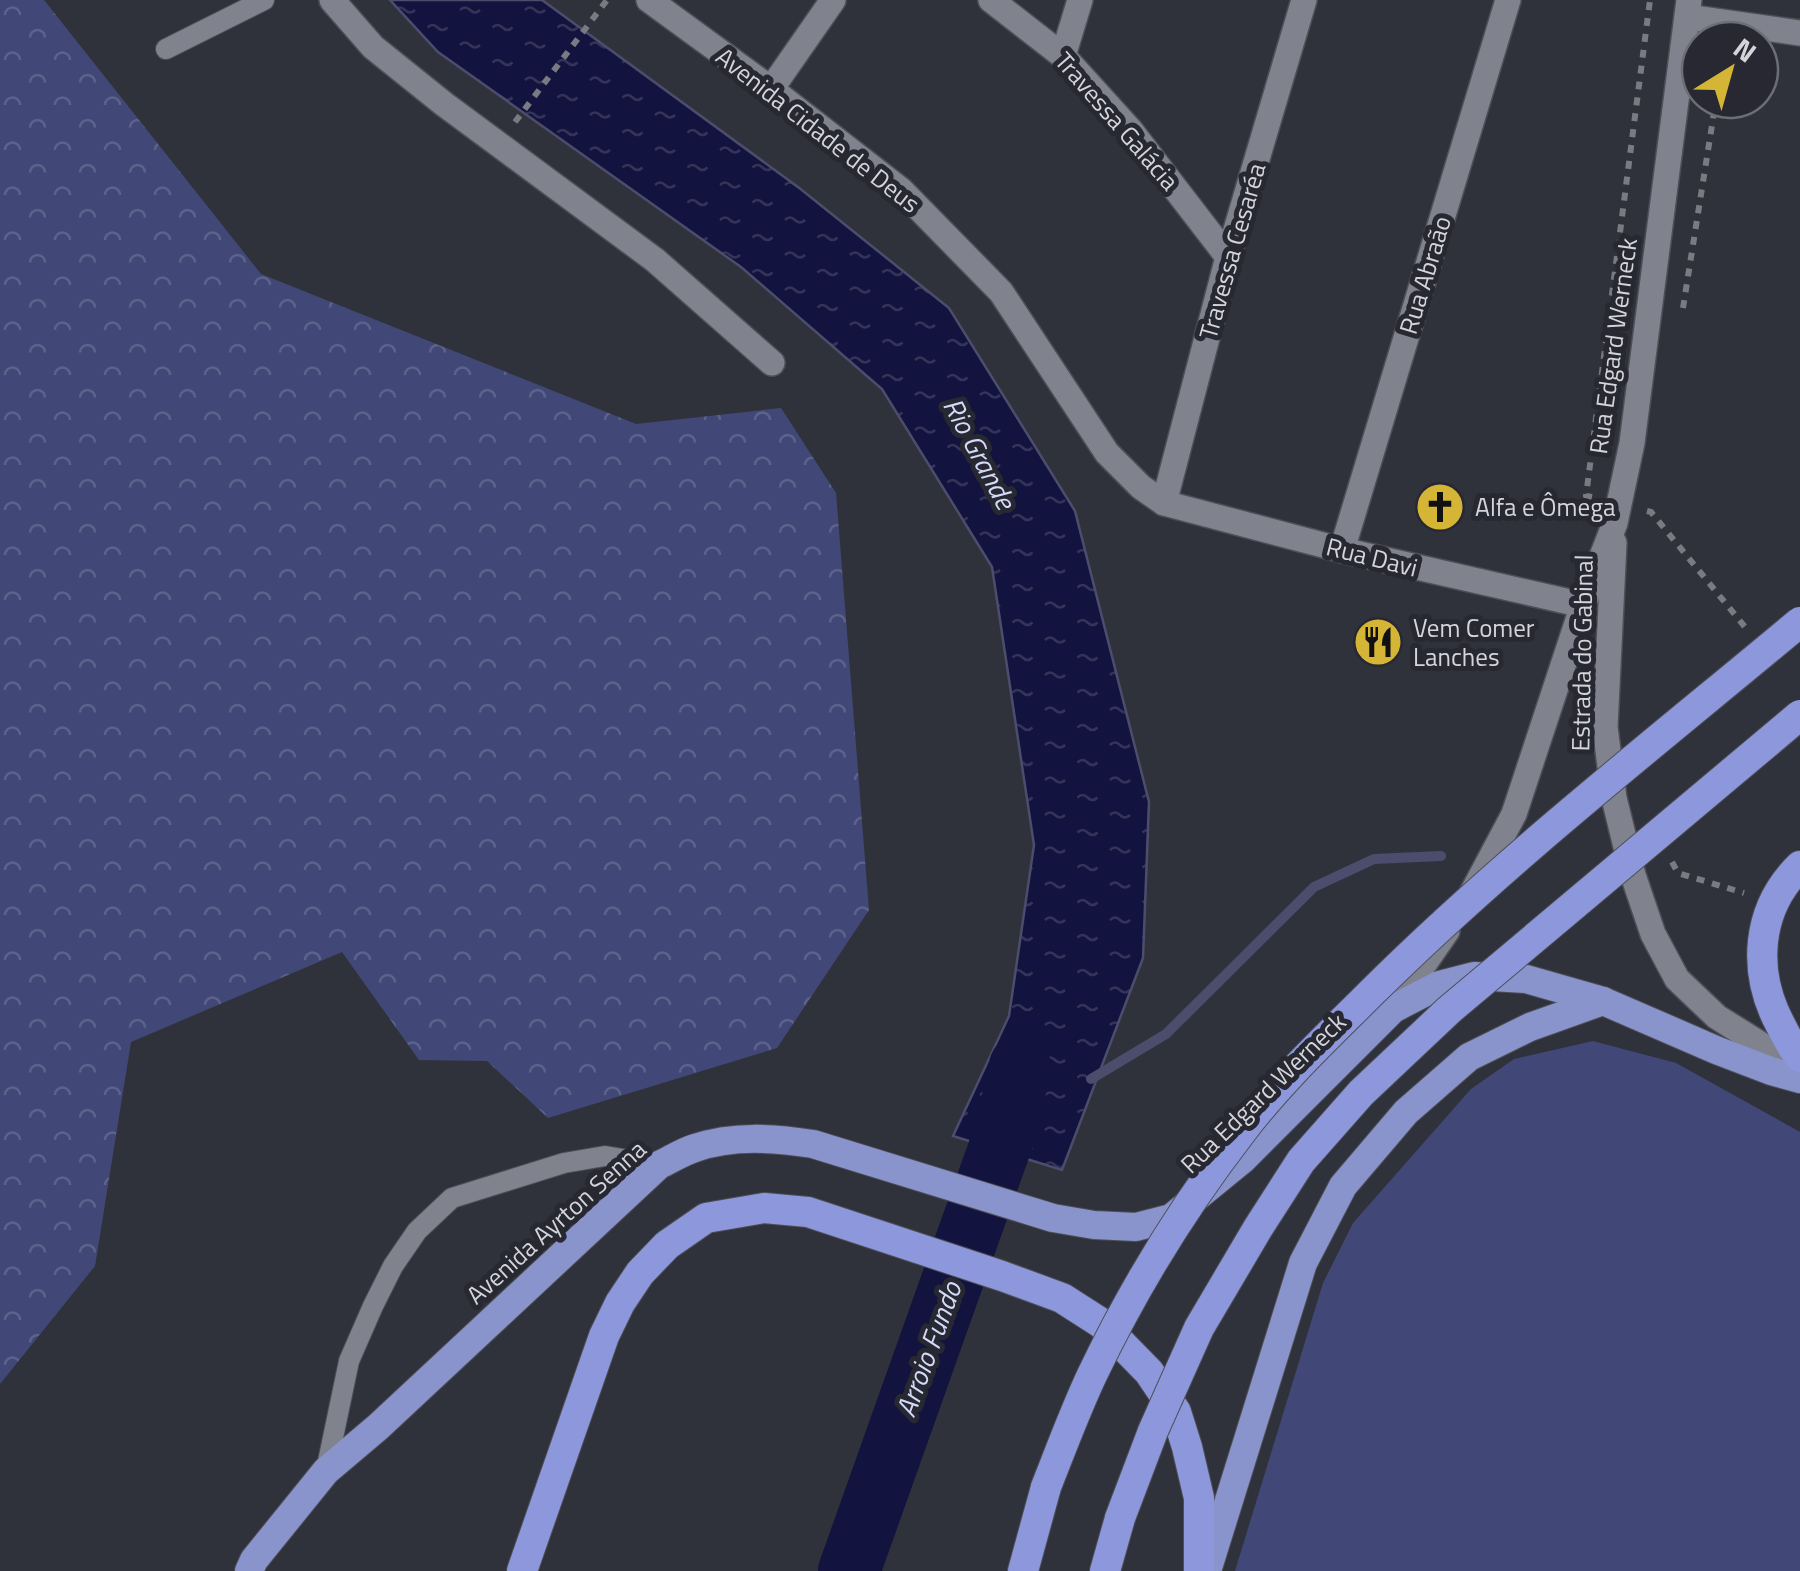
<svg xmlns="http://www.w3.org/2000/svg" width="1800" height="1571" viewBox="0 0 1800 1571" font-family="'Titillium Web',sans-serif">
<defs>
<pattern id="forest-crowns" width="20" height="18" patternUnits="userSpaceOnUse" patternTransform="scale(2.5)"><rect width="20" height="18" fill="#414877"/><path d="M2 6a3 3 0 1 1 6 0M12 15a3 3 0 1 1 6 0" fill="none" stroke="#5c628a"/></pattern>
<pattern id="water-ripples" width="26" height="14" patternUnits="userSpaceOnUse" patternTransform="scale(2.5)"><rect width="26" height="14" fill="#12133e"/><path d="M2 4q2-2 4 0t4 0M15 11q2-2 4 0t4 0" fill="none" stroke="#343459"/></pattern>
</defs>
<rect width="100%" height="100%" fill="#30323b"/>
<polygon fill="#414877" points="1593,1041 1676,1063 1800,1132 1800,1571 1235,1571 1323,1283 1353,1223 1471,1089 1514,1059"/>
<polygon fill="url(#forest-crowns)" points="0,0 44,0 261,274 636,424 781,408 836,493 869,910 777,1048 548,1118 487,1061 419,1060 342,952 131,1042 95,1266 0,1384"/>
<polygon fill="url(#water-ripples)" stroke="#4c4d6d" stroke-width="2.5" points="390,0 542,0 798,187 949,308 1075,511 1149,802 1143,958 1062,1170 953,1136 1009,1016 1034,845 992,567 882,389 741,267 438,52"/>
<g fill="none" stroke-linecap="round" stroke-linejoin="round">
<polyline stroke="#4c4d6d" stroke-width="10" points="1091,1079 1166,1034 1314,887 1374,859 1441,856"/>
<polyline stroke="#12133e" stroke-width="62" points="849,1571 1007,1127 1020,1066"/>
<g stroke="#4d4e56" stroke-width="22">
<g id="service">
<polyline points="166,49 264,0"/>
<polyline points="326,1471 349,1361 373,1306 393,1266 417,1231 452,1198 564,1163 605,1156 659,1165"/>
</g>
</g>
<g stroke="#4d4e56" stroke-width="28">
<g id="minor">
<polyline points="332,0 373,47 444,104 655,260 772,363"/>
<polyline points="991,0 1063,56 1131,131 1228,257"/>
<polyline points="1687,17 1800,33"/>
<polyline points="1063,56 1080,0"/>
<polyline points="771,89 833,0"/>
<polyline points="1164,503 1228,257 1304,0"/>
<polyline points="1342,550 1508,0"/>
</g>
</g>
<g stroke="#4d4e56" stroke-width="28">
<polyline id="tertiary" points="649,0 771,89 901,190 1001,292 1107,453 1141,487 1164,503 1342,550 1583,605"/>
</g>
<g stroke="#4d4e56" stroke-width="28">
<g id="secondary">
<polyline points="1614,543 1605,727 1614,798 1633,875 1653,934 1677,979 1717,1017 1800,1069"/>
<polyline points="1472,893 1514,814 1583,605 1615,523 1632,443 1689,0"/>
<polyline points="1393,1009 1447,931"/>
</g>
</g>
<g stroke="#4d4e56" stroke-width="30">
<g id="trunk">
<path d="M249,1571L254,1560L326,1471L378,1427L659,1165C670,1160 682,1152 695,1148C733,1135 774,1138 813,1144L1053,1218L1094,1225L1136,1227L1171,1218L1242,1160L1393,1009L1439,985L1474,976L1526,979L1603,1001L1716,1050L1771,1071L1800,1079"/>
<polyline points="1207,1571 1303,1263 1343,1186 1406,1112 1469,1057 1530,1027 1603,1001"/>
</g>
</g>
<g stroke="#4d4e56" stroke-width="32">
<g id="motorway">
<path d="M1800,866C1756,909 1752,971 1780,1024C1786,1035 1791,1047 1800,1057"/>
<polyline points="522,1571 604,1336 620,1303 640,1273 667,1245 706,1218 764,1208 808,1212 1002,1276 1062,1298 1101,1323 1149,1372 1176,1412 1187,1447 1199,1498 1199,1571"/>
<polyline points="1023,1571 1046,1487"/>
<polyline points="1105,1571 1120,1518"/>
</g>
</g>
<g stroke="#797a82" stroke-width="6" stroke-dasharray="8 8" stroke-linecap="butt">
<polyline points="515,122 607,0"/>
<polyline points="1683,308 1716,100"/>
<polyline points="1592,497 1586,496 1650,0"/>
<polyline points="1647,511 1651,512 1745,627"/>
<polyline points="1672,862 1678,873 1744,893"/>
</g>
<use href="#service" stroke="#80828d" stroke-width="20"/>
<use href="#minor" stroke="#80828d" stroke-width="25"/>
<use href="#tertiary" stroke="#80828d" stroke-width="25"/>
<use href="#secondary" stroke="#80828d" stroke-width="25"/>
<use href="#trunk" stroke="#8a94cc" stroke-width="28"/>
<use href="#motorway" stroke="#8d98dc" stroke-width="30"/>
<g stroke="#4d4e56" stroke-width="32" stroke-linecap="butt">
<g id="motorway-bridge">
<path d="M1046,1487C1061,1449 1075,1411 1092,1375C1133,1289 1184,1206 1242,1131C1280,1081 1327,1037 1371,993C1505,860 1655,743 1800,622"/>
<polyline points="1120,1518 1153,1431 1199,1328 1258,1228 1301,1161 1361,1093 1449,1010 1800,715"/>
</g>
</g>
<use href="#motorway-bridge" stroke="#8d98dc" stroke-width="30"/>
</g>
<defs>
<g id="church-disc" transform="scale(2.5)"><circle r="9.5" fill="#d5b535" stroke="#272831"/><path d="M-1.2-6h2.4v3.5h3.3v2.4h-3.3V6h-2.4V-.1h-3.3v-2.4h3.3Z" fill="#111"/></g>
<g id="restaurant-disc" transform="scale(2.5)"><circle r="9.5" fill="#d5b535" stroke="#272831"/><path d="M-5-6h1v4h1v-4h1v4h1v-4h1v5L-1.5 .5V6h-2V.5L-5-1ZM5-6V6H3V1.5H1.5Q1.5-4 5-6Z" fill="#111"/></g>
</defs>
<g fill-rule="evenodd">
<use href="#church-disc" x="1440" y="507"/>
<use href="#restaurant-disc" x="1378" y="642"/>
</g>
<g text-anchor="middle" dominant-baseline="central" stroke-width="10" stroke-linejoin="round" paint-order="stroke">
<g font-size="25" fill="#d4d5db" stroke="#272831">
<text transform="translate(1117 121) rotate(49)">Travessa Galácia</text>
<text transform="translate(818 130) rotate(38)">Avenida Cidade de Deus</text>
<text transform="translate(1232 251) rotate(-74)">Travessa Cesaréa</text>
<text transform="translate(1425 275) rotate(-73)">Rua Abraão</text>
<text transform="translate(1613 346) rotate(-82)">Rua Edgard Werneck</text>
<text transform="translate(1372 557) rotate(14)">Rua Davi</text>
<text transform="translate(1582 653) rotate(-89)">Estrada do Gabinal</text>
<text transform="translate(1263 1093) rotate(-44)">Rua Edgard Werneck</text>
<text transform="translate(556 1222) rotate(-42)">Avenida Ayrton Senna</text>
</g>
<g font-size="25" fill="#d4d5db" stroke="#272831" text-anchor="start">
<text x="1475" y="507">Alfa e Ômega</text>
<text x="1413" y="628">Vem Comer<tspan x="1413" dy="29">Lanches</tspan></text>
</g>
<g font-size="28" font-style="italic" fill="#d3d9f8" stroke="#272831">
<text transform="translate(980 453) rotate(62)">Rio Grande</text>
<text transform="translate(928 1349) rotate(-70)">Arroio Fundo</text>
</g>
</g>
<g transform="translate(1730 70) rotate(37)"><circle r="48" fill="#272831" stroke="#6c6d75" stroke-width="2.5"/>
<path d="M0-8L18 38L0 25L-18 38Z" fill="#d5b535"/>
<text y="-15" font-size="28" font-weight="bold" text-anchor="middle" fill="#d4d5db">N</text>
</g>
</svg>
